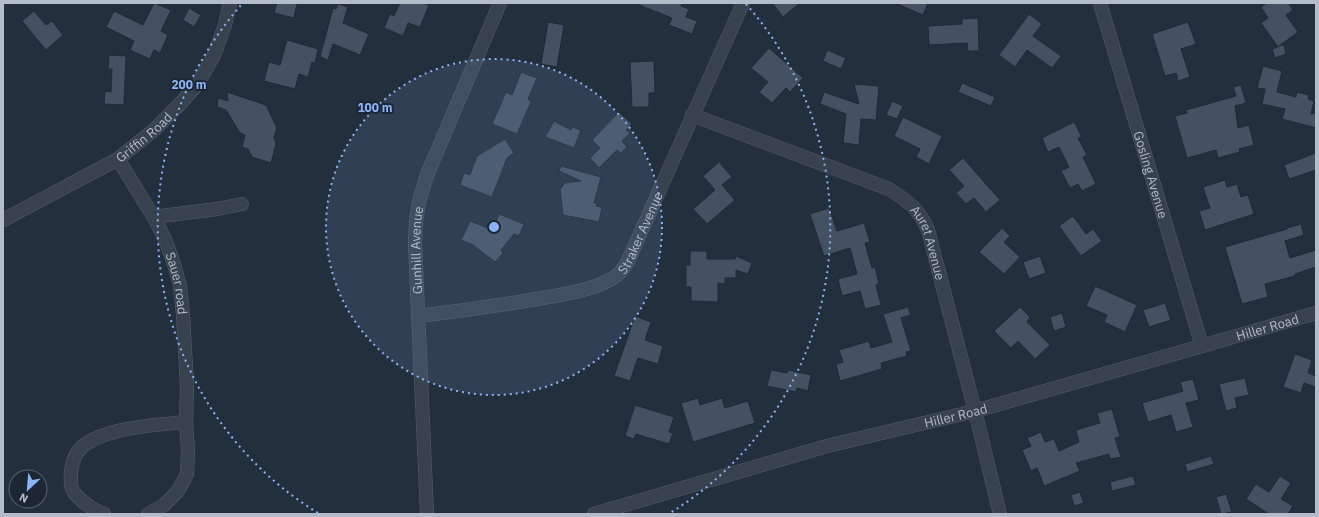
<svg xmlns="http://www.w3.org/2000/svg" width="1319" height="517" viewBox="0 0 1319 517" font-family="'IBM Plex Sans',sans-serif">
<rect width="100%" height="100%" fill="#242f3e"/>
<g fill="#455162" stroke="#1f2835">
<polygon points="154,3 171,10 161,31 168,35 160,53 154,50 150,59 130,50 134,41 106,27 114,11 143,25"/>
<polygon points="277,3 297,3 294,18 274,13"/>
<polygon points="400,3 423,3 429,5 420,27 408,23 403,36 384,28 390,14 394,16"/>
<polygon points="634,3 682,3 681,6 689,9 686,17 697,21 692,34 669,25 672,18"/>
<polygon points="772,3 800,3 783,17"/>
<polygon points="895,3 928,3 923,15"/>
<polygon points="1267,3 1288,3 1293,10 1286,15 1298,32 1279,46 1284,45 1286,54 1275,58 1272,49 1278,47 1261,23 1268,18 1261,7"/>
<polygon points="338,4 348,7 343,23 369,34 360,55 333,44 328,60 320,57 333,8 336,9"/>
<polygon points="189,8 201,15 194,27 183,20"/>
<polygon points="34,11 46,25 52,21 63,35 46,50 22,21"/>
<polygon points="1029,14 1042,24 1033,36 1061,56 1052,68 1027,50 1015,67 999,55"/>
<polygon points="978,18 979,51 968,51 967,43 929,45 928,26 962,24 962,19"/>
<polygon points="548,22 564,25 557,67 541,64"/>
<polygon points="1188,22 1196,44 1181,49 1190,77 1178,81 1176,73 1165,76 1152,34"/>
<polygon points="287,40 318,49 315,63 312,62 308,77 299,74 295,89 264,81 269,62 280,65"/>
<polygon points="769,48 803,78 790,92 786,88 772,103 759,92 768,82 751,68"/>
<polygon points="827,50 846,58 841,69 823,61"/>
<polygon points="109,55 126,56 124,105 104,104 105,91 111,92 112,69 108,69"/>
<polygon points="654,61 655,93 649,93 649,107 632,107 630,62"/>
<polygon points="1263,66 1282,71 1277,92 1296,97 1297,92 1309,95 1308,99 1314,101 1311,114 1316,113 1316,128 1282,119 1285,109 1262,104 1265,89 1257,88"/>
<polygon points="521,72 537,78 528,99 531,102 517,134 492,124 506,92 512,95"/>
<polygon points="962,83 995,97 991,106 958,92"/>
<polygon points="854,84 879,86 876,120 861,119 859,145 843,143 846,114 820,104 824,92 859,104"/>
<polygon points="1241,85 1246,103 1235,106 1238,128 1249,125 1254,145 1239,149 1240,152 1218,158 1216,150 1187,158 1175,116 1187,113 1186,110 1236,96 1233,87"/>
<polygon points="227,92 266,105 277,128 274,137 276,144 271,163 252,157 248,149 242,147 245,135 240,133 226,110 217,107 218,98 228,101"/>
<polygon points="892,101 903,106 897,119 886,115"/>
<polygon points="619,112 632,124 626,130 630,133 622,141 627,147 621,153 617,150 599,168 590,158 600,148 592,140"/>
<polygon points="903,117 942,136 929,164 916,157 920,149 894,136"/>
<polygon points="554,121 571,130 572,127 581,130 574,148 545,137"/>
<polygon points="1074,122 1082,137 1078,138 1087,155 1083,157 1096,184 1082,191 1078,184 1070,188 1061,171 1069,167 1059,147 1048,152 1042,138"/>
<polygon points="505,139 514,153 507,158 492,197 460,185 464,173 470,175 477,156"/>
<polygon points="1316,153 1316,170 1289,179 1284,165"/>
<polygon points="963,158 1000,200 986,212 974,198 966,204 956,193 964,186 949,170"/>
<polygon points="719,162 732,177 722,185 735,200 707,224 693,209 715,190 703,176"/>
<polygon points="561,166 601,177 594,203 597,203 596,206 602,207 599,222 563,215 560,189 565,183 581,181 559,171"/>
<polygon points="1225,180 1227,187 1237,184 1241,197 1248,195 1254,214 1205,230 1199,211 1210,208 1203,187"/>
<polygon points="829,208 837,231 864,223 870,242 865,243 872,268 875,267 879,284 876,285 881,305 865,309 860,291 842,296 838,279 857,274 850,248 824,256 810,214"/>
<polygon points="499,214 524,224 519,236 514,234 501,250 503,253 495,262 473,245 461,240 470,221 493,230"/>
<polygon points="1073,216 1086,234 1093,229 1102,241 1081,256 1059,226"/>
<polygon points="1301,224 1304,235 1285,241 1290,258 1316,250 1316,267 1295,274 1295,276 1265,284 1268,297 1242,304 1225,247 1287,229 1287,228"/>
<polygon points="1002,228 1010,236 1004,242 1020,257 1004,274 979,252"/>
<polygon points="690,251 707,251 707,259 735,259 736,256 752,263 748,274 736,270 736,278 725,278 725,284 718,283 718,302 691,301 691,287 686,287 686,265 690,265"/>
<polygon points="1040,256 1046,273 1029,279 1023,262"/>
<polygon points="1095,286 1137,305 1125,332 1104,322 1107,315 1086,306"/>
<polygon points="1165,303 1171,320 1149,327 1143,310"/>
<polygon points="908,307 911,315 901,318 911,351 906,352 907,356 881,363 882,369 840,381 836,364 843,362 839,350 869,341 871,348 892,342 883,314"/>
<polygon points="1020,307 1030,317 1027,322 1050,345 1035,359 1018,341 1011,348 994,331"/>
<polygon points="1062,313 1066,327 1054,331 1050,317"/>
<polygon points="635,316 651,322 645,340 663,346 658,364 638,358 630,381 614,376"/>
<polygon points="1295,354 1312,360 1308,373 1316,376 1316,387 1304,383 1301,393 1283,387"/>
<polygon points="771,370 787,373 788,370 811,375 808,391 797,388 796,392 767,386"/>
<polygon points="1245,378 1249,395 1235,398 1237,408 1226,411 1219,384"/>
<polygon points="1193,379 1199,400 1186,403 1193,427 1176,432 1171,415 1148,422 1142,403 1183,391 1180,382"/>
<polygon points="698,398 700,405 722,398 725,408 748,401 755,423 693,442 681,403"/>
<polygon points="635,405 674,417 669,432 673,433 669,444 636,434 634,439 625,436"/>
<polygon points="1112,409 1120,437 1115,438 1121,457 1110,459 1109,454 1076,463 1080,471 1044,486 1037,468 1031,471 1022,450 1031,446 1027,438 1041,432 1045,442 1054,439 1059,451 1079,442 1076,430 1100,423 1097,413"/>
<polygon points="1211,456 1214,464 1187,472 1185,464"/>
<polygon points="1133,476 1136,485 1112,491 1110,482"/>
<polygon points="1280,476 1291,483 1281,499 1293,506 1288,514 1269,514 1246,499 1256,484 1269,492"/>
<polygon points="1080,492 1084,503 1074,506 1071,495"/>
<polygon points="1226,494 1232,512 1221,514 1216,497"/>
</g>
<g fill="none" stroke-linecap="round" stroke-linejoin="round">
<g stroke="#565f6c" stroke-width="14">
<g id="minor">
<path id="s1" d="M1100,3L1202,346"/>
<path id="s2" d="M692,115L889,189C909,202 919,209 928,230L975,411L1000,514"/>
<path id="s3" d="M118,159L156,221L166,242L174,264L180,286L183,315L187,386L186,422L188,450L187,474L178,491L164,505L148,514"/>
<polyline points="153,217 217,209 242,204"/>
<path id="s4" d="M3,220L118,159L155,129L180,104L197,85L214,55L225,25L230,3"/>
<path id="s5" d="M419,316C461,311 502,305 543,298C565,294 596,290 616,276C626,269 631,254 636,243L743,3"/>
<path d="M104,514C94,511 72,496 71,485C70,472 72,457 81,448C104,427 157,425 186,422"/>
<path id="s6" d="M427,514L415,243L416,222L419,202L427,175L500,3"/>
<path id="s7" d="M594,514L827,446L975,411L1202,346L1316,313"/>
</g>
</g>
<use href="#minor" stroke="#38414e" stroke-width="13"/>
</g>
<circle cx="494" cy="227" r="168" fill="#8ab4f8" fill-opacity=".12"/>
<g fill="none" stroke="#8ab4f8" stroke-width="2" stroke-dasharray="2 4">
<circle cx="494" cy="227" r="168"/>
<path d="M318 513A336 336 0 0 1 242 4M746 4A336 336 0 0 1 670 513"/>
</g>
<g text-anchor="middle" dominant-baseline="central" stroke-width="4" stroke-linejoin="round" paint-order="stroke">
<g font-size="13" fill="#b4bcc9" stroke="#1d2633">
<text stroke="none"><textPath href="#s4" startOffset="164">Griffin Road</textPath></text>
<text stroke="none"><textPath href="#s1" startOffset="179">Gosling Avenue</textPath></text>
<text stroke="none"><textPath href="#s5" startOffset="252">Straker Avenue</textPath></text>
<text stroke="none"><textPath href="#s2" startOffset="280">Auret Avenue</textPath></text>
<text stroke="none"><textPath href="#s6" startOffset="264">Gunhill Avenue</textPath></text>
<text stroke="none"><textPath href="#s3" startOffset="139">Sauer road</textPath></text>
<text stroke="none"><textPath href="#s7" startOffset="699">Hiller Road</textPath></text>
<text stroke="none"><textPath href="#s7" startOffset="375">Hiller Road</textPath></text>
</g>
</g>
<circle cx="494" cy="227" r="6" fill="#8ab4f8" stroke="#1d2633" stroke-width="2"/>
<g font-size="12" text-anchor="middle" font-weight="bold" fill="#8ab4f8" stroke="#1d2633" stroke-width="4" stroke-linejoin="round" paint-order="stroke">
<text x="189" y="89">200 m</text>
<text x="375" y="112">100 m</text>
</g>
<rect width="1319" height="517" fill="none" stroke="#b4bcc9" stroke-width="8"/>
<g transform="translate(28 489) rotate(206)"><circle r="19" fill="#1d2633" stroke="#59626f"/>
<path d="M0-3L7 15L0 10L-7 15Z" fill="#8ab4f8"/>
<text y="-6" font-size="11" font-weight="bold" text-anchor="middle" fill="#b4bcc9">N</text>
</g>
</svg>
